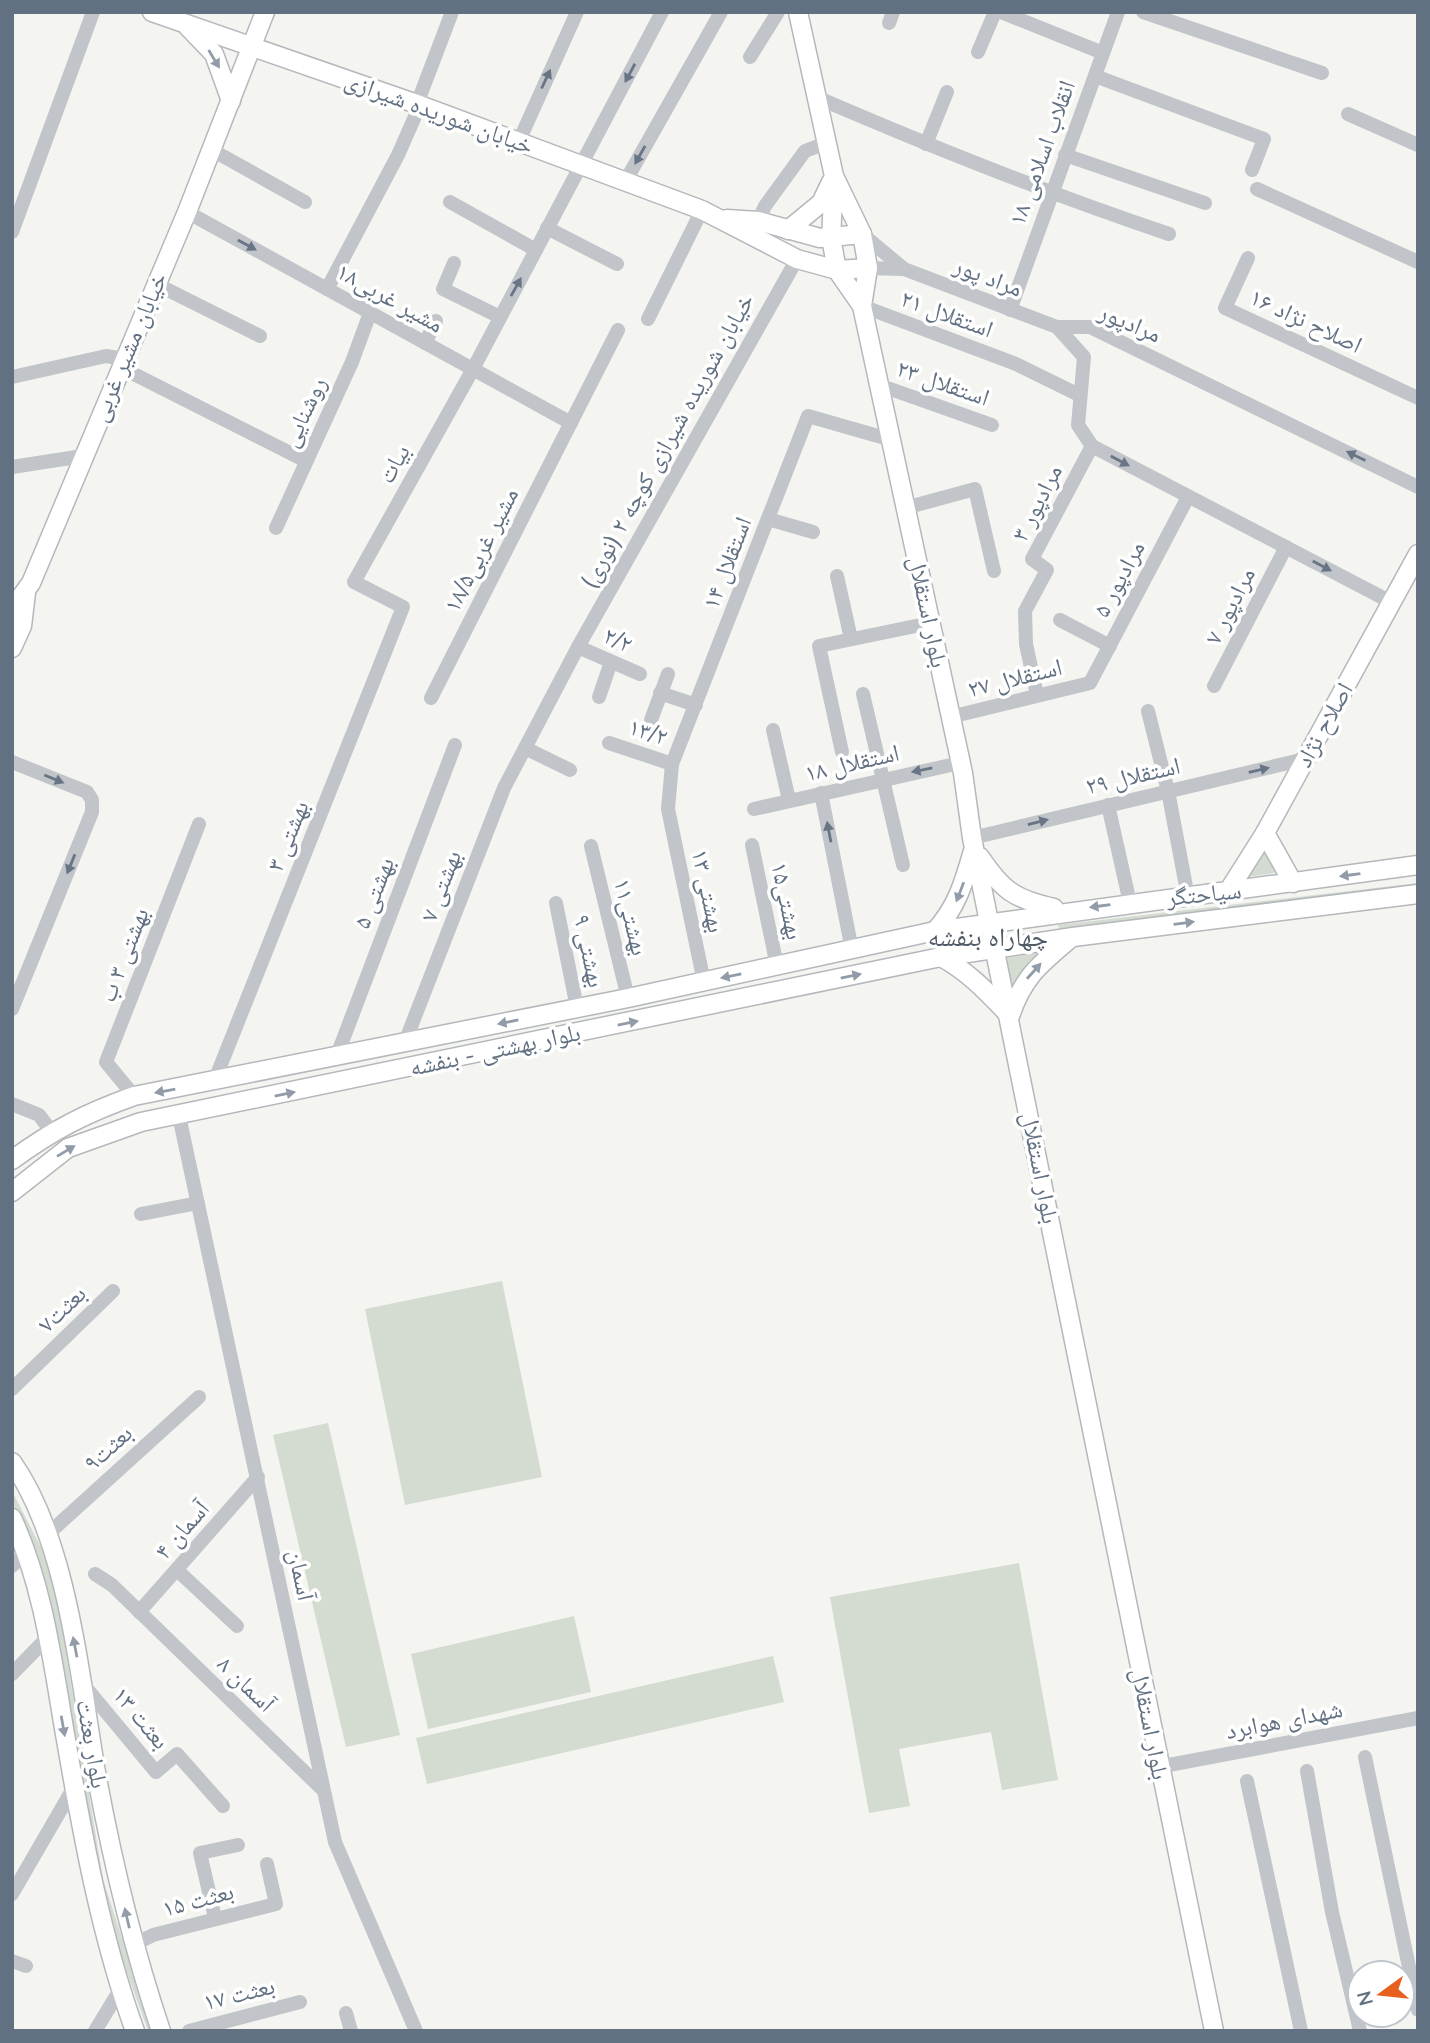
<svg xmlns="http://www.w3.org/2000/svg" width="1430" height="2043" viewBox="0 0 1430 2043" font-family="'Nunito Sans','Noto Naskh Arabic',sans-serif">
<rect width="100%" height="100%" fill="#f4f4f0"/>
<g fill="#d4dbd1">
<polygon points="1266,845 1275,873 1247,877"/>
<polygon points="1418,883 1418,889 1093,928 1060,930 1058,925"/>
<polygon points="1047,951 1012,989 1007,958"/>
<polygon points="502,1281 542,1477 405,1505 365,1309"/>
<polygon points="328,1423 400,1735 346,1747 273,1435"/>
<polygon points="12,1491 46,1557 56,1592 103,1879 152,2031 148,2031 113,1934 97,1873 47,1589 12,1502"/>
<polygon points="1019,1563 1058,1780 1002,1790 991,1732 899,1749 910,1806 869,1813 830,1597"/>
<polygon points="574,1616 591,1692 428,1729 411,1654"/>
<polygon points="773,1656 784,1702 427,1784 416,1738"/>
</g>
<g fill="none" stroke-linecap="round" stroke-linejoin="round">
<g stroke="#b4b8bc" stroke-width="21">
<g id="major">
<polyline points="152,12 417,104 702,210 797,259 837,270 868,268"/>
<polyline points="798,12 834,176 862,234 868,268 862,306 963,773 972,838 1214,2031"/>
<polyline points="188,27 214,54 231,101"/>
<polyline points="834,179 831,238 837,270 862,306"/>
<polyline points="727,219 758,221 820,238 862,234"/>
<polyline points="788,230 821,203 831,182"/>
<polyline points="12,609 31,583 187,212 265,12"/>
<polyline points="12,648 22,626 26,593"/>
<polyline points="1265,833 1293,883"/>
<path d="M980,857C1002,890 1014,899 1054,908"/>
<polyline points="1227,893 1265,833 1418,554"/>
<path d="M935,931C957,907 964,882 973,851"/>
<path d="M941,957C969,972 988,993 1010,1016C1023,977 1040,964 1071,938"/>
<path d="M12,1160C53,1130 86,1113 134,1096L628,998L935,931L1418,865"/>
<polyline points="12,1192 68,1148 141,1122 941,957 1073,937 1418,894"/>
<path d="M12,1462C69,1543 80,1682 97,1778C113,1864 133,1948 161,2031"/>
<path d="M12,1518C44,1587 53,1665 66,1740C83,1838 101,1937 135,2031"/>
</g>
</g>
<g stroke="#c1c4c8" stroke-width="14">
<polyline points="1001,12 1103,53"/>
<polyline points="1143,12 1322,73"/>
<polyline points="889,23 893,12"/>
<polyline points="978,52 995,12"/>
<polyline points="750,57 778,12"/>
<polyline points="1095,76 1264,139 1252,170"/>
<path d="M816,97C932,147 1049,194 1169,234"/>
<polyline points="417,104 452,12"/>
<polyline points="1348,114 1418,145"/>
<polyline points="519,141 577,12"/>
<polyline points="926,144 947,92"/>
<polyline points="212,150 305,202"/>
<polyline points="1065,155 1205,203"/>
<polyline points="625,182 721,12"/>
<polyline points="1257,189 1418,262"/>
<polyline points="450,202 536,250"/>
<polyline points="187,212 571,423"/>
<polyline points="758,221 765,206 805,151 826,143"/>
<polyline points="547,228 617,264"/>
<polyline points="12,232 93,12"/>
<polyline points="862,234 904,269 1057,327 1090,327 1418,487"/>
<polyline points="1248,258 1225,308 1418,398"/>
<polyline points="454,263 443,289 500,317"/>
<polyline points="868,268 904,269"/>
<polyline points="156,284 260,336"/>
<polyline points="327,289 398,155 420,105"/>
<polyline points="862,306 1016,364 1079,395"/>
<polyline points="1010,310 1118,12"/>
<polyline points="648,319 702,210"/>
<polyline points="1057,327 1084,357 1078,425 1092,446 1391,602"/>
<polyline points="425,343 436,321"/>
<polyline points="120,367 306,461"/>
<polyline points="12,377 106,356 124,359"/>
<polyline points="879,385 992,425"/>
<polyline points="12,467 83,456"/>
<polyline points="905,508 975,489 994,571"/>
<polyline points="768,519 813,532"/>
<polyline points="276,528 352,362 370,313"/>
<polyline points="837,576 851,639"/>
<polyline points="1060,620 1110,646"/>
<polyline points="578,647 640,674"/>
<polyline points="1214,686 1286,547"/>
<polyline points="660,693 696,705"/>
<polyline points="863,694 903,865"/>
<polyline points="1037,695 1026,644 1025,611 1047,570 1032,559 1092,446"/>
<polyline points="599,697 611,662"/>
<polyline points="431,698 618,330"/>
<polyline points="1148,711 1168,791 1188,897"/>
<polyline points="950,717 1090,683 1188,497"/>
<polyline points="651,720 668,674"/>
<polyline points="773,730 789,800"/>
<polyline points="609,743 672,764"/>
<polyline points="525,748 570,770"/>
<polyline points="842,752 819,646 930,623"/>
<polyline points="12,762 87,792 92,800 92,812 12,1009"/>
<polyline points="821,793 852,950"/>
<polyline points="1108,805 1130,903"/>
<polyline points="754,809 960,763"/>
<polyline points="972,838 1305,759"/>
<polyline points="752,845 777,966"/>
<polyline points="591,846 628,998"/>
<polyline points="556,903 577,1008"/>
<polyline points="704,982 668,809 672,764 808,416 892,440"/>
<polyline points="405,1042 504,788 578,647 797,259"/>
<polyline points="336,1058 455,745"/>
<polyline points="214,1082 403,607 354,582 473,369 662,12"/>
<polyline points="134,1096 106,1062 199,824"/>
<polyline points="12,1104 39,1115 51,1131"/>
<polyline points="179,1116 335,1842 416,2031"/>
<polyline points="141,1214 198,1203"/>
<polyline points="12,1389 113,1291"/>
<polyline points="49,1533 199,1397"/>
<polyline points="12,1566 27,1551"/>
<polyline points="177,1570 237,1626"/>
<polyline points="95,1574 112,1585 321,1788"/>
<polyline points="139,1612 258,1477"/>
<polyline points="12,1674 48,1637"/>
<polyline points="82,1683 156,1772 177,1754 223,1806"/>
<polyline points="1365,1757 1418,2010"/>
<polyline points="1158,1767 1418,1718"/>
<polyline points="1307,1771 1332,1912 1360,2031"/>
<polyline points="1247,1781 1301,2031"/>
<polyline points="12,1894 74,1787"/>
<polyline points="215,1918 200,1853 238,1845"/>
<polyline points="133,1945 153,1935 276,1904 267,1864"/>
<polyline points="12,1961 26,1966"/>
<polyline points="346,2013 351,2031"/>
<polyline points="95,2031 120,1990"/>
<polyline points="189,2031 300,2002"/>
</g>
<use href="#major" stroke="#fff" stroke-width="18"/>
</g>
<defs><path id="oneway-solid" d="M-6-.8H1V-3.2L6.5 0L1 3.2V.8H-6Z" transform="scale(1.75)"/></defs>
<g fill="#919ca8">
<use href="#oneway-solid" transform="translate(214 59) rotate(59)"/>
<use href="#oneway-solid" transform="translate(1350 875) rotate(172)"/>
<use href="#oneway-solid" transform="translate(960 892) rotate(111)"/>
<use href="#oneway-solid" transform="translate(1100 906) rotate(172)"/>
<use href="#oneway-solid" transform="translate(1184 923) rotate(-7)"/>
<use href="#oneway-solid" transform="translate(1034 971) rotate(-48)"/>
<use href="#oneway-solid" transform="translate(731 976) rotate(168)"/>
<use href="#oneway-solid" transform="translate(851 976) rotate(-12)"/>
<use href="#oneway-solid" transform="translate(508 1022) rotate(169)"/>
<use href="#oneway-solid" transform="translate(628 1023) rotate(-12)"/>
<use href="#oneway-solid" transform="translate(165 1091) rotate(170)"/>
<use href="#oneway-solid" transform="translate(285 1094) rotate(-12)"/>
<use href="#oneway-solid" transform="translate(66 1151) rotate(-31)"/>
<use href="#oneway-solid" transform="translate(75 1647) rotate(-101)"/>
<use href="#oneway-solid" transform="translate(63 1726) rotate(80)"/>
<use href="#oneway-solid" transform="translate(127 1918) rotate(-103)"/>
</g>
<g fill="#677586">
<use href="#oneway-solid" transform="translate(630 73) rotate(118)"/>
<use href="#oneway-solid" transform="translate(546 79) rotate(-65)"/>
<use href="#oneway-solid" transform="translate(640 155) rotate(119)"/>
<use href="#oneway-solid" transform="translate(247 245) rotate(29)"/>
<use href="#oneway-solid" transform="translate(516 287) rotate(-61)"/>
<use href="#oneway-solid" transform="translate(1356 456) rotate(-154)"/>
<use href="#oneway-solid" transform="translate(1120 461) rotate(28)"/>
<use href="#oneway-solid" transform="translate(1322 566) rotate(28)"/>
<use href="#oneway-solid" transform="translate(922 770) rotate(169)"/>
<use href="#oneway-solid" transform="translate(1259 770) rotate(-13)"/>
<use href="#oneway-solid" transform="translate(54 779) rotate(22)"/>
<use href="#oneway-solid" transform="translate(1038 822) rotate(-14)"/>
<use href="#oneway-solid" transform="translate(829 832) rotate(-101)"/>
<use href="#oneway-solid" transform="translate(71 864) rotate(112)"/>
</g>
<g text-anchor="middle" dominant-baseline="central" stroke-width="7" stroke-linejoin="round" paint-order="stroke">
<g font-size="24" fill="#627182" stroke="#fff">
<text transform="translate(439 113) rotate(20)">خیابان شوریده شیرازی</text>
<text transform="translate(1042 153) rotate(-70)">۱۸ انقلاب اسلامی</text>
<text transform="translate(988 277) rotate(21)">مراد پور</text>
<text transform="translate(390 298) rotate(29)">مشیر غربی۱۸</text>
<text transform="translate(947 314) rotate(20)">۲۱ استقلال</text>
<text transform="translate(1306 321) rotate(25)">۱۶ اصلاح نژاد</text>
<text transform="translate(1130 323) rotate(23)">مرادپور</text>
<text transform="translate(129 347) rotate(-67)">خیابان مشیر غربی</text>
<text transform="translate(943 383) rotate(19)">۲۳ استقلال</text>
<text transform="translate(304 412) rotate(-65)">روشنایی</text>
<text transform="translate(667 441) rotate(-61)">خیابان شوریده شیرازی کوچه ۲ (نوری)</text>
<text transform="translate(394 464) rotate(-61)">بیات</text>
<text transform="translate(1037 503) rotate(-63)">۳ مرادپور</text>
<text transform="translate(481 550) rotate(-63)">مشیر غربی۱۸/۵</text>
<text transform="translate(727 563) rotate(-69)">استقلال ۱۴</text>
<text transform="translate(1119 579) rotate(-62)">۵ مرادپور</text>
<text transform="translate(1230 606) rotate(-63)">۷ مرادپور</text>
<text transform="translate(928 612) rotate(78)">بلوار استقلال</text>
<text transform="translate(618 640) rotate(24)">۲/۲</text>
<text transform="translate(1015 678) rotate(-14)">۲۷ استقلال</text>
<text transform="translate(1324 725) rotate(-61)">اصلاح نژاد</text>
<text transform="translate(648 732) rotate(18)">۱۳/۲</text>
<text transform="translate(852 763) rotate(-13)">استقلال ۱۸</text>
<text transform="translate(1133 776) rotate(-13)">۲۹ استقلال</text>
<text transform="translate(288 836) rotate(-68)">بهشتی ۳</text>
<text transform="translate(441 886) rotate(-69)">بهشتی ۷</text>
<text transform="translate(708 891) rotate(78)">بهشتی ۱۳</text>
<text transform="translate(374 893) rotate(-69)">بهشتی ۵</text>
<text transform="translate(1204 894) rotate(-6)">سیاحتگر</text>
<text transform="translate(787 901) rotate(78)">بهشتی۱۵</text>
<text transform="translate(631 917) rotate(76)">بهشتی۱۱</text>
<text transform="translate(589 951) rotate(78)">بهشتی ۹</text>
<text transform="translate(124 955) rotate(-69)">بهشتی ۳ ب</text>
<text transform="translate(495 1050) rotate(-12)">بلوار بهشتی - بنفشه</text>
<text transform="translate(1040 1168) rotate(79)">بلوار استقلال</text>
<text transform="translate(62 1309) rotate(-44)">بعثت۷</text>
<text transform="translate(108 1448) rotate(-42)">بعثت۹</text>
<text transform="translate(182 1530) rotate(-49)">۴ آسمان</text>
<text transform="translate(301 1575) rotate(78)">آسمان</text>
<text transform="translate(246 1684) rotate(44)">۸ آسمان</text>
<text transform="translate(141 1718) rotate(50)">۱۳ بعثت</text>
<text transform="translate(1284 1720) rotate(-11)">شهدای هوابرد</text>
<text transform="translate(1150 1724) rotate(79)">بلوار استقلال</text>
<text transform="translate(92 1744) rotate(80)">بلوار بعثت</text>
<text transform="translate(198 1900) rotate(-15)">بعثت ۱۵</text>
<text transform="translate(239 1994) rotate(-14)">بعثت ۱۷</text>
</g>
<g font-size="26" fill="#505b67" stroke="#fff">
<text x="988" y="937">چهاراه بنفشه</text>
</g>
</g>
<rect width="1430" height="2043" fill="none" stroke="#627182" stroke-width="28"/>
<g transform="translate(1381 1994) rotate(255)"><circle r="33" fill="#ffffff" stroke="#c0c6cd" stroke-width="2"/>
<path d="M0-5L12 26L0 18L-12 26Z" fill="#e7601e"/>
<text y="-10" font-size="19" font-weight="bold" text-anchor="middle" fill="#627182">N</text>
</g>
</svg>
